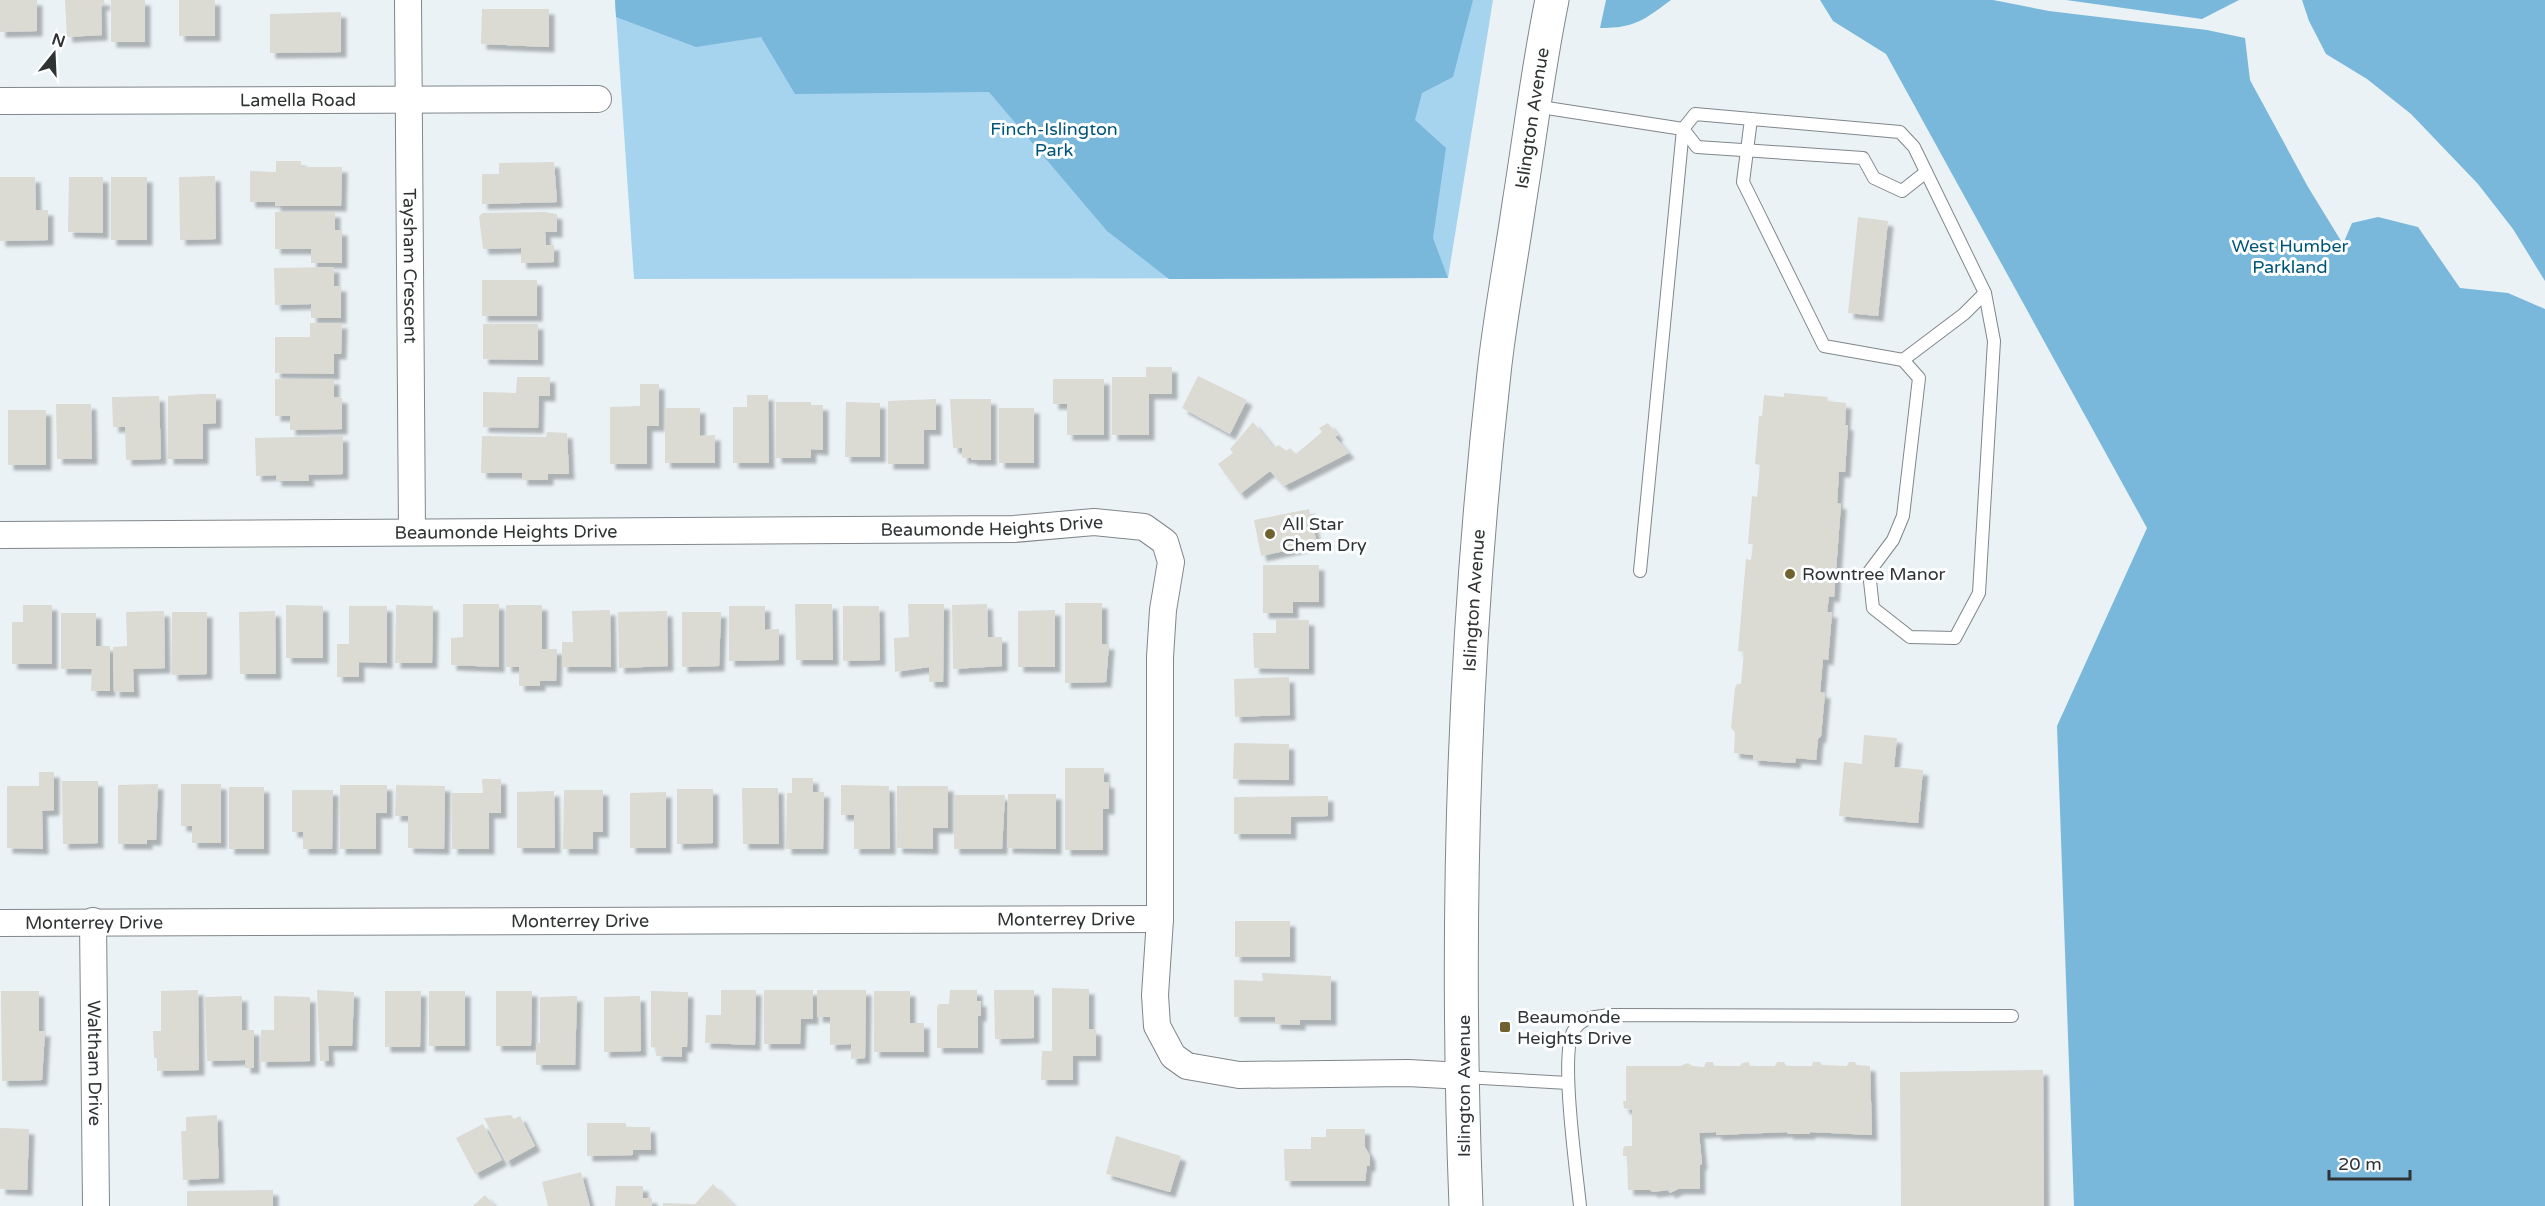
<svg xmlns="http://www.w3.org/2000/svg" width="2545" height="1206" viewBox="0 0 2545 1206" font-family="'Varela Round',sans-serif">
<defs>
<filter id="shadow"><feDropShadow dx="5.5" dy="5.5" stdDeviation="1.5" flood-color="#0004"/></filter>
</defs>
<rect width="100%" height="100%" fill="#ebf2f6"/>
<polygon fill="#a6d4ee" points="615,0 1493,0 1448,278 634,279"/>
<g fill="#79b8db">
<polygon points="615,0 1473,0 1453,77 1422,93 1415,120 1446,148 1433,238 1448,278 1169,279 1107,231 989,92 795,94 761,37 696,47 616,17"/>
<path d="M1606,0H1671C1644,20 1635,28 1600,28Z"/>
<polygon points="1820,0 1993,0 2049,11 2207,30 2245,38 2250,80 2308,187 2343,244 2352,223 2378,217 2418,227 2460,288 2508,293 2545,309 2545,1206 2074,1206 2057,726 2147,528 1886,54 1833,21"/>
<polygon points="2066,0 2239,0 2202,19"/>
<polygon points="2302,0 2545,0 2545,281 2513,229 2478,184 2411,114 2367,79 2326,54 2309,21"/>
</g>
<g fill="#dbdad3" filter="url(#shadow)">
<polygon points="0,0 37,0 37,31 0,32"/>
<polygon points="65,0 104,0 105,5 101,5 102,35 67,37"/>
<rect x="111" y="0" width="34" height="42"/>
<rect x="179" y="0" width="36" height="36"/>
<polygon points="482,9 549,9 549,47 481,44"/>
<polygon points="341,12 341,52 270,53 270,14"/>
<polygon points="276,161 301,161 301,167 342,167 341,206 275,206 275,202 250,202 250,171 276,172"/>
<polygon points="554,162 557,202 482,204 482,174 499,174 499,163"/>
<polygon points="215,176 216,239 180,240 179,177"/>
<polygon points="0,177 35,177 36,210 48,210 48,240 0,241"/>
<polygon points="69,177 103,177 103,233 68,232"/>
<rect x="111" y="177" width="36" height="63"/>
<polygon points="275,212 335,212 335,230 342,230 342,263 311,263 311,249 275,249"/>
<polygon points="545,212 557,214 557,232 545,232 546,245 554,245 554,262 521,263 521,248 483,249 479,216 483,213"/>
<polygon points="1858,217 1888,221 1878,316 1848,313"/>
<polygon points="334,267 334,286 341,286 341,318 311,318 311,304 275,305 274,268"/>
<rect x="482" y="280" width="55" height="36"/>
<polygon points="310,323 342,323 341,354 334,354 334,374 275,373 275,337 310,337"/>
<polygon points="483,324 538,324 538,360 483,359"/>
<polygon points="1146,367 1172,367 1172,394 1149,394 1149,435 1112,435 1112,377 1146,377"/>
<polygon points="1198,376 1247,400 1230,434 1182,408"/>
<polygon points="517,377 550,377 550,396 539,396 538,428 483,427 483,392 516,393"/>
<polygon points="275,379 334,379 334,397 342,398 342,429 290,430 290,416 275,416"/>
<polygon points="1053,379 1104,379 1104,435 1067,435 1067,404 1053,404"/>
<polygon points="640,384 659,384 659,426 647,426 647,464 610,464 610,407 640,406"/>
<polygon points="1784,393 1828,397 1827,401 1846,403 1845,425 1848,425 1845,472 1839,472 1837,503 1841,504 1834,597 1829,596 1827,612 1832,612 1828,660 1823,659 1820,692 1825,693 1821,736 1818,739 1816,760 1796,758 1795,763 1753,760 1753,755 1734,753 1735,732 1731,728 1735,688 1737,684 1741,684 1744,652 1738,651 1746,559 1751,560 1753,544 1748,544 1752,496 1757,497 1760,465 1755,464 1759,416 1762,416 1764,395 1784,397"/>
<polygon points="201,394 216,394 216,423 203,424 203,459 168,459 168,396"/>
<polygon points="747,395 768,395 769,463 733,463 733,407 747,407"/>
<polygon points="159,396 161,459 126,460 125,427 113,427 112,397"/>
<polygon points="936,399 936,430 924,430 924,464 888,464 888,401"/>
<polygon points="950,399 991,399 991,460 971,460 971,458 962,458 962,448 953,448"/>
<polygon points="776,402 811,402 811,405 823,405 823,450 811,449 811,458 776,458"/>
<polygon points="846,402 880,403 880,457 845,457"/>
<polygon points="56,404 91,404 92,459 57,459"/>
<polygon points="665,408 700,408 700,436 715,435 715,463 665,463"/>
<rect x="999" y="408" width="35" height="55"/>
<rect x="8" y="410" width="38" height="55"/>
<polygon points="1253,422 1274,448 1279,445 1286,451 1290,448 1296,454 1322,432 1319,428 1328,423 1338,435 1335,437 1349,453 1284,486 1270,471 1240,494 1218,464 1233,453 1230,449"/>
<polygon points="547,432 567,433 569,474 548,474 548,480 522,480 522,473 481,473 482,436 546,437"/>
<polygon points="343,436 343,474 308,475 309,481 276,481 276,475 256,476 255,438"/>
<polygon points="1309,509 1317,544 1261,556 1254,520"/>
<polygon points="1263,565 1319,565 1319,602 1293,602 1293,613 1263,613"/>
<polygon points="1065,603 1102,603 1102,644 1109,644 1106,682 1065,683"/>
<polygon points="463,604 499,604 499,667 451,665 451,638 463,637"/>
<polygon points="795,604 832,604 833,660 796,660"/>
<polygon points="908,604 944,604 943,682 929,682 929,667 895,672 894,638 909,637"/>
<polygon points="987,604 988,637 1002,637 1002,666 953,669 952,605"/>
<polygon points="23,605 52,605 52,664 12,664 12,622 23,622"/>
<polygon points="286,605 323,606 323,658 286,658"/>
<polygon points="396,605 433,606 432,663 395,663"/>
<polygon points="506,605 542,605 542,649 557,649 556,681 540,681 540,686 519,686 519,667 506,667"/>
<polygon points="349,606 387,606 387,663 359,662 359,677 337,677 337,644 349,644"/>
<polygon points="729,606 765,606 765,630 779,629 779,660 729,661"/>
<polygon points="843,606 879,606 880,660 843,661"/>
<polygon points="610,610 611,667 562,667 562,642 573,642 572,611"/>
<polygon points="1055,610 1055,667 1018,667 1018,611"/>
<polygon points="164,611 165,668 133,669 134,692 114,692 113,647 127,646 126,612"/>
<polygon points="275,611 276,674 240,674 239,612"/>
<polygon points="667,611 668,666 619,668 618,612"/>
<polygon points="172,612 207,612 207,674 172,675"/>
<polygon points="682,612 721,612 719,666 682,667"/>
<polygon points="61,613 96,613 96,646 110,646 110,691 91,691 92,669 61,669"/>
<polygon points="1276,619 1309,620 1309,669 1254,668 1253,633 1276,633"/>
<polygon points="1289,677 1290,715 1235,717 1234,679"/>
<polygon points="1864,735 1897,738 1894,767 1923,770 1918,823 1839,816 1844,762 1862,764"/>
<polygon points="1234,743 1289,744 1289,780 1233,779"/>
<polygon points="1065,768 1104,768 1104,782 1109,783 1109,809 1103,809 1103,850 1065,850"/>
<polygon points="39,772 54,772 54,810 42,811 43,849 7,848 7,786 39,786"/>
<polygon points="792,778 813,778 813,792 824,792 823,849 786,849 787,793 792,793"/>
<polygon points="482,779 501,779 501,813 489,813 489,849 452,849 452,793 483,793"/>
<polygon points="62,781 98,781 98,843 63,844"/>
<polygon points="158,784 156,840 147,840 147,844 118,844 118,785"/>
<polygon points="181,784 221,784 221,843 192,843 192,826 181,826"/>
<polygon points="340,785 387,785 387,813 376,813 376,849 340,849"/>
<polygon points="396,785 445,786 444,849 408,848 408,816 395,816"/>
<polygon points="841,785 889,786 890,849 854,849 854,815 841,815"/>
<polygon points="897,786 948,786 948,828 933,828 933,849 897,848"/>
<rect x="229" y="787" width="35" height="62"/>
<polygon points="742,788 778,788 779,844 743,844"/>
<polygon points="677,789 713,789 713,843 677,844"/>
<polygon points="292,790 333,790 332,849 303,849 303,832 292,832"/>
<polygon points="564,790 603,790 603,832 593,832 593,849 563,849"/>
<polygon points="554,791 555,848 517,848 517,792"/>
<polygon points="666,792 666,848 630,848 630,793"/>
<polygon points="1008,794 1056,794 1056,849 1007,848"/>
<polygon points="954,795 1005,795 1002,849 954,849"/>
<polygon points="1328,796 1328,816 1291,817 1291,834 1234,834 1234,797"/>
<rect x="1235" y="921" width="55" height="36"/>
<polygon points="1262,973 1331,976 1331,1020 1300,1020 1300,1025 1275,1024 1275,1017 1234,1017 1234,980 1263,981"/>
<polygon points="1052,988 1089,989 1089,1029 1096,1030 1096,1056 1073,1056 1073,1080 1041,1080 1042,1051 1052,1051"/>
<polygon points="198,990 199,1070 157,1071 157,1058 154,1058 153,1031 161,1031 161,991"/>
<polygon points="317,990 354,992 352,1046 328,1046 329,1061 320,1061"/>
<polygon points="721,990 756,990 755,1045 705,1043 706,1015 721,1015"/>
<polygon points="764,990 813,990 813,1019 801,1019 800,1044 764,1044"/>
<polygon points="817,990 866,990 865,1058 851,1059 851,1044 830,1045 830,1017 817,1017"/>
<polygon points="950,990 977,990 977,1001 981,1001 981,1016 978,1016 978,1048 937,1048 937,1007 939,1004 949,1004"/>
<polygon points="994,990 1034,990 1034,1038 995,1039"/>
<polygon points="1,991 39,991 39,1031 45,1031 42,1080 2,1081"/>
<polygon points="385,991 421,991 420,1047 385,1047"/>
<rect x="429" y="991" width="36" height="55"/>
<polygon points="496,991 532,991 531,1046 496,1046"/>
<polygon points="651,991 688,992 687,1047 682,1047 682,1057 656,1056 657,1048 651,1047"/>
<polygon points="874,991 910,991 910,1023 924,1023 924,1052 874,1052"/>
<polygon points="242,996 242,1030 254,1030 254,1068 245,1068 245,1060 207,1061 205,997"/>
<polygon points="274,996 310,997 310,1061 261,1062 261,1030 274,1030"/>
<polygon points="577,996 575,1065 536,1065 536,1043 540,1043 540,997"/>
<polygon points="640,996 641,1051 604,1052 604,997"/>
<polygon points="1706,1062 1713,1062 1714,1066 1740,1066 1742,1063 1749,1062 1750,1066 1775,1066 1777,1062 1784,1062 1786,1066 1812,1066 1813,1062 1820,1062 1822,1065 1847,1066 1849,1062 1855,1062 1857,1065 1870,1066 1872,1135 1810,1132 1810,1134 1788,1134 1787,1132 1716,1135 1716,1132 1699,1133 1702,1164 1700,1165 1700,1189 1678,1189 1670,1193 1668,1190 1653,1192 1650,1190 1628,1190 1627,1156 1623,1156 1623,1149 1625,1146 1632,1146 1632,1110 1624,1108 1623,1101 1626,1101 1626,1066 1680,1066 1688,1063 1692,1066 1704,1067"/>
<polygon points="2043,1070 2044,1206 1901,1206 1900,1072"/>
<polygon points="217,1115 219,1178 183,1180 181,1131 186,1131 186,1117"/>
<polygon points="511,1115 514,1119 520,1116 535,1146 506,1162 484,1118"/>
<polygon points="587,1123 626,1123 626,1127 650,1127 651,1150 633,1150 633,1155 587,1156"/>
<polygon points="483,1124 502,1160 475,1174 456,1138"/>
<polygon points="0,1128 29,1129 27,1190 0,1189"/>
<polygon points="1326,1129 1365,1129 1365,1147 1370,1156 1370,1166 1367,1166 1365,1181 1285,1181 1284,1149 1311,1149 1311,1137 1326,1137"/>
<polygon points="1116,1136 1181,1156 1170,1192 1106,1174"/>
<polygon points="581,1172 590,1206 548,1206 542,1182"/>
<polygon points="713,1184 735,1206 663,1206 663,1203 695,1204"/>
<polygon points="616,1186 643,1186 643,1198 652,1198 652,1206 615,1206"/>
<polygon points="273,1190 273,1206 187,1206 187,1191"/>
<polygon points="485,1195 495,1206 473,1206"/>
</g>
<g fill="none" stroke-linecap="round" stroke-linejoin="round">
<g stroke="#80868a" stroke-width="14">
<g id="lane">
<polyline points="1534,106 1683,129 1697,147 1863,158 1874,178 1902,191 1926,172"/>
<polyline points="1903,360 1919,378 1903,516 1893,540 1869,572 1873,608 1910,637 1955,638 1979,593 1994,341 1985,293"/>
<polyline points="1640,571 1683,129 1695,114 1900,132 1914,147 1985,293 1964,314 1903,360 1824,346 1743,182 1751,119"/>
<polyline points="1464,1077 1568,1083"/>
<path d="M1580,1206C1577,1175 1559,1051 1574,1030C1583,1016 1596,1017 1611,1015L2012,1016"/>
</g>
</g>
<g stroke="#80868a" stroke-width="28">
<g id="street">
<path id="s1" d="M408,0L412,532"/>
<path id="s2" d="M0,101L598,99"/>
<path id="s3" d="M0,535L1014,529L1094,522L1144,527L1165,542L1171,562L1163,610L1160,657V919L1155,995L1157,1026L1173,1056L1187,1066L1239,1075L1408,1073L1463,1076"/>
<path id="s4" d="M93,921L96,1206"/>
<path id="s5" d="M0,923L1160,919"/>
</g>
</g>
<g stroke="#80868a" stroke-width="35">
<g id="secondary">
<path id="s6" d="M1466,1206C1455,928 1463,649 1494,373C1500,317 1511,260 1519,204C1530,136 1538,68 1552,0"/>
</g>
</g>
<use href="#lane" stroke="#fff" stroke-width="12"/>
<use href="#street" stroke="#fff" stroke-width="26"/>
<use href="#secondary" stroke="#fff" stroke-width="33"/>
</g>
<g fill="#70622f" stroke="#fdfeff" stroke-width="2">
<circle cx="1270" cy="534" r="6"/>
<circle cx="1790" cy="574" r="6"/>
<rect x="1499" y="1021" width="12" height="12" rx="3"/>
</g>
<g text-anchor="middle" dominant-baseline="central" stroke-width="6" stroke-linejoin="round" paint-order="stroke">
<g font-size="18" fill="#303334" stroke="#fdfeff">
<text stroke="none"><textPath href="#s2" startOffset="298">Lamella Road</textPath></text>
<text stroke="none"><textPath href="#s6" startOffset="1092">Islington Avenue</textPath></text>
<text stroke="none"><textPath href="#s1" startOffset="266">Taysham Crescent</textPath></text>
<text stroke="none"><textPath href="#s3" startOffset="992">Beaumonde Heights Drive</textPath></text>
<text stroke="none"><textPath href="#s3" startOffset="506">Beaumonde Heights Drive</textPath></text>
<text stroke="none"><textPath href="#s6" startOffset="606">Islington Avenue</textPath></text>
<text stroke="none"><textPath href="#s5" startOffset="1066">Monterrey Drive</textPath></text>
<text stroke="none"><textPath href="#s5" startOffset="580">Monterrey Drive</textPath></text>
<text stroke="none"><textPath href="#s5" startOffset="94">Monterrey Drive</textPath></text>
<text stroke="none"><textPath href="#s4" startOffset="142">Waltham Drive</textPath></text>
<text transform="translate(1464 1086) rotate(-90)">Islington Avenue</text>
</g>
<g font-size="18" fill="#057" stroke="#fdfeff">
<text x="1054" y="129">Finch-Islington<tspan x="1054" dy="21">Park</tspan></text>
<text x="2290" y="246">West Humber<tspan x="2290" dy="21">Parkland</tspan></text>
</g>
<g font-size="18" fill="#303334" stroke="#fdfeff" text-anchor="start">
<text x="1282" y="524">All Star<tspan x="1282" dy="21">Chem Dry</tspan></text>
<text x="1802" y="574">Rowntree Manor</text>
<text x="1517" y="1017">Beaumonde<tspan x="1517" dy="21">Heights Drive</tspan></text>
</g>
</g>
<g transform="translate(54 54) rotate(18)" stroke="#fdfeff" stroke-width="4.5" paint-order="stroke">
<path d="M0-4.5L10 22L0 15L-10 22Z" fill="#303334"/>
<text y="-9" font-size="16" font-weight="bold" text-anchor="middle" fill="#303334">N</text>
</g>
<path d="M2329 1170v9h81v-9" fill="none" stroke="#303334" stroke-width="3"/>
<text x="2338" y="1170" font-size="18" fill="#303334" stroke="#fdfeff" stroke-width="4.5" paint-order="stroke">20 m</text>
</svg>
